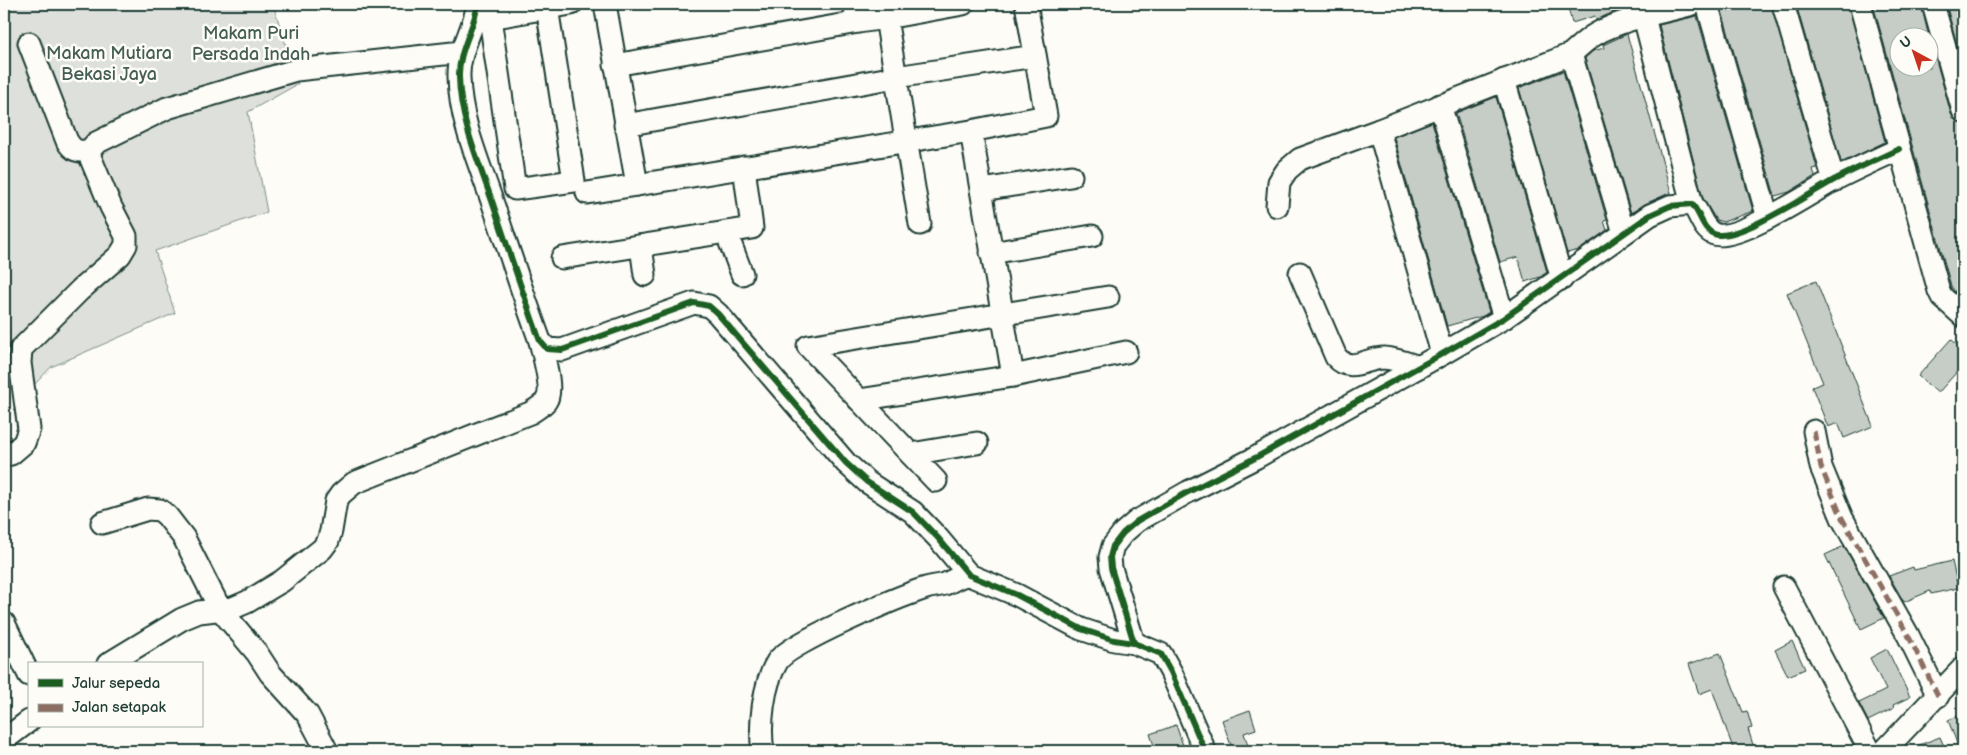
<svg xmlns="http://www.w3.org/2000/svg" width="1967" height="755" viewBox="0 0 1967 755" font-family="'Balsamiq Sans',sans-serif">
<rect width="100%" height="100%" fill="#fdfcf7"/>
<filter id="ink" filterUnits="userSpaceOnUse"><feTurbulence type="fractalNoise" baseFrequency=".02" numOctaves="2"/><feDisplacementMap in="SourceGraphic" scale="10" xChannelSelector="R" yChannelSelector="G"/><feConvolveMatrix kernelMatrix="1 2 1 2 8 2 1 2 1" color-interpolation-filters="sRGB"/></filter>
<g filter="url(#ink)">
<polygon fill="#dde0db" stroke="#7e8e88" points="15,4 273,4 298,84 248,112 267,212 155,251 175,313 51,367 35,384 10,372 4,377 4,10"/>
<g fill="#c6cdc7" stroke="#1f3d34">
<polygon points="1567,4 1624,4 1625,7 1596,20 1595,16 1572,23"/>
<polygon points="1720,4 1771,4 1817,168 1813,169 1815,176 1789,192 1775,196"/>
<polygon points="1796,4 1848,4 1885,142 1845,161 1841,162"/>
<polygon points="1873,4 1921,4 1929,38 1900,38 1900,68 1930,68 1930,38 1951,114 1955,120 1963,123 1963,147 1958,147 1963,166 1963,289 1955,292 1951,286"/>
<polygon points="1946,4 1963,4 1963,66"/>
<polygon points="1697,16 1753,211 1723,222 1716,220 1703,198 1659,25"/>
<polygon points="1627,34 1671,193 1645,204 1631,213 1585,58 1593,51 1604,48 1603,45"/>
<polygon points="1563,71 1607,220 1604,221 1607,230 1579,250 1567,253 1519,88"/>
<polygon points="1496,97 1547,272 1540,277 1525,282 1518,257 1500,262 1456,113"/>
<polygon points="1432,122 1489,312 1483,316 1447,326 1394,137"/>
<polygon points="1816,281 1873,426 1844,438 1838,423 1828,427 1812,387 1823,383 1787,293"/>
<polygon points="1951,339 1963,350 1963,365 1938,393 1918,376"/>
<polygon points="1844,546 1884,618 1861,629 1825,555"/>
<polygon points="1952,561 1958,588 1931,594 1930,591 1904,602 1889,576 1913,567 1914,570"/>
<polygon points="1792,641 1805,669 1788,676 1775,650"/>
<polygon points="1887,649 1910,697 1893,705 1894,708 1868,721 1859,703 1886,690 1870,658"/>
<polygon points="1720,653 1743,712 1747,711 1752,728 1748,729 1755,751 1734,751 1712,689 1699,694 1689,664"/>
<polygon points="1250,710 1256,729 1244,733 1249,749 1233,751 1222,720"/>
<polygon points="1963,714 1963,751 1960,751 1948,720"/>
<polygon points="1176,725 1185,751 1156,751 1150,734"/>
<polygon points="1940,737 1946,751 1907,751 1906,750"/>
</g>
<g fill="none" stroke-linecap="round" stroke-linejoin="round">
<g stroke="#1f3d34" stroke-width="25">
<g id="minor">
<path d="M478,4C474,29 458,51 459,77C460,120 478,160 492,201C508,248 523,294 540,341L547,349L562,350L694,303L709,306L718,314L846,463L867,482L913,512L938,538L969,575L1017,595L1081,629L1114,640L1134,643L1161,654L1171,672L1205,751"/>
<polyline points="605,4 637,185"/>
<polyline points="854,4 858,22 886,18 920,224"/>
<polyline points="1707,4 1768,218"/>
<polyline points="1783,4 1834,181"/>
<polyline points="1860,4 1939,291 1942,297 1963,316"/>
<polyline points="1933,4 1963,111"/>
<polyline points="547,7 574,181 515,189 490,18 571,4"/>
<polyline points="1644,17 1692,204"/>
<polyline points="886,18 963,4"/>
<path d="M29,43L67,141C73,151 78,152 89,151"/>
<polyline points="1571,54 1624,233"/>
<polyline points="615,65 858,22"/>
<polyline points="1504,80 1562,279"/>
<polyline points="1440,105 1504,318"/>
<polyline points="625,125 896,77 1035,56"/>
<polyline points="971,131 1013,376"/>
<polyline points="982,190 1071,176"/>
<polyline points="587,193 971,131 1046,116 1026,4"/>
<polyline points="1277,206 1279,182 1287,170 1300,159 1379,130"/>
<polyline points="726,232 742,274"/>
<polyline points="641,246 645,275"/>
<polyline points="991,253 1092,236"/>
<polyline points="562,258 752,228 744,167"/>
<path d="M1300,273L1336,357C1351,374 1366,358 1384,358C1397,359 1407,363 1419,367"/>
<path d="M1442,354L1379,130L1571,54C1579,47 1587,39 1596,34C1624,18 1662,13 1693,4"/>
<polyline points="859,400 1013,376 1126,352"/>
<polyline points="1814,431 1821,467 1842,518 1908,635 1938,696"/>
<polyline points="911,454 977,443"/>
<polyline points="4,456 11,454 24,443 29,429 20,363 21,349 80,290 120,255 126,245 126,236 111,207 91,159 89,151 96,143 167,108 296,70 462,52"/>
<polyline points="936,481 808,346 1108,297"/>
<polyline points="102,523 148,509 160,510 167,516 184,538 220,609 257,653 270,673 308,715 327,751"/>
<polyline points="1784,587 1870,751"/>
<polyline points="4,623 29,675"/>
<path d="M1134,643L1111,568L1110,557L1113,546L1123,533L1137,521L1188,492L1255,458L1442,354L1504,318L1650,215L1670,206L1692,204C1700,213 1702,229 1714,234C1736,243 1812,192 1834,180C1855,169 1878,159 1899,149"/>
<path d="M108,664L182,619L199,612L233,608L247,602L282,581L322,549L328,541L331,531L336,501L341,494L354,483L530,413C535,410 542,406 546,401C554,390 543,355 540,341"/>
<polyline points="4,740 29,721"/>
<path d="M763,751C759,726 763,685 777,662C787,643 901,596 926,588C932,586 939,586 945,584C953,581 960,575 969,575"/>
<polyline points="1884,751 1963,668"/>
</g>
</g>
<use href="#minor" stroke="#fdfcf7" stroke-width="21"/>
<polyline stroke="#8d6e63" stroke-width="5" stroke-dasharray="10 5" stroke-linecap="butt" points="1814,431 1821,467 1842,518 1908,635 1938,696"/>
<g stroke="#fdfcf7" stroke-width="9">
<g id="cycleway">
<path d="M478,4C474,29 458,51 459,77C460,120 478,160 492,201C508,248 523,294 540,341L547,349L562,350L694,303L709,306L718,314L846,463L867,482L913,512L938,538L969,575L1017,595L1081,629L1114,640L1134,643L1161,654L1171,672L1205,751"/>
<path d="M1134,643L1111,568L1110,557L1113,546L1123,533L1137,521L1188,492L1255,458L1442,354L1504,318L1650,215L1670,206L1692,204C1700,213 1702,229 1714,234C1736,243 1812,192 1834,180C1855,169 1878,159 1899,149"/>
</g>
</g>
<use href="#cycleway" stroke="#1b5e20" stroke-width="6"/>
</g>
</g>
<g text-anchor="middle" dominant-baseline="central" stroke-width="5" stroke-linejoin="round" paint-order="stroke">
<g font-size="18" fill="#455e55" stroke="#fdfcf7">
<text x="251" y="33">Makam Puri<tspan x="251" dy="21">Persada Indah</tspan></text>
<text x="109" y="53">Makam Mutiara<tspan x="109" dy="21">Bekasi Jaya</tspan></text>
</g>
</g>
<rect width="1967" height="755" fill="none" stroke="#fdfcf7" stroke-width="20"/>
<rect x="10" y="10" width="1947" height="735" fill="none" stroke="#1f3d34" stroke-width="2" filter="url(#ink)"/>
<rect x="28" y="662" width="175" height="65" fill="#fdfcf7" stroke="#a4b0a9"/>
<rect x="38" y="679" width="25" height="8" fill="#1b5e20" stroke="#a4b0a9"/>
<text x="72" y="688" font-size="15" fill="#1f3d34">Jalur sepeda</text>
<rect x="38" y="704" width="25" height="8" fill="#8d6e63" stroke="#a4b0a9"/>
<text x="72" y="712" font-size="15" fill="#1f3d34">Jalan setapak</text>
<g transform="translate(1914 52) rotate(320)"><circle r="24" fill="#fdfcf7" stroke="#a4b0a9"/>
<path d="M0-4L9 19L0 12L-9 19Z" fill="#c8321e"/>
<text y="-8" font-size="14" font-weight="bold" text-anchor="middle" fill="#1f3d34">U</text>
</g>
</svg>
